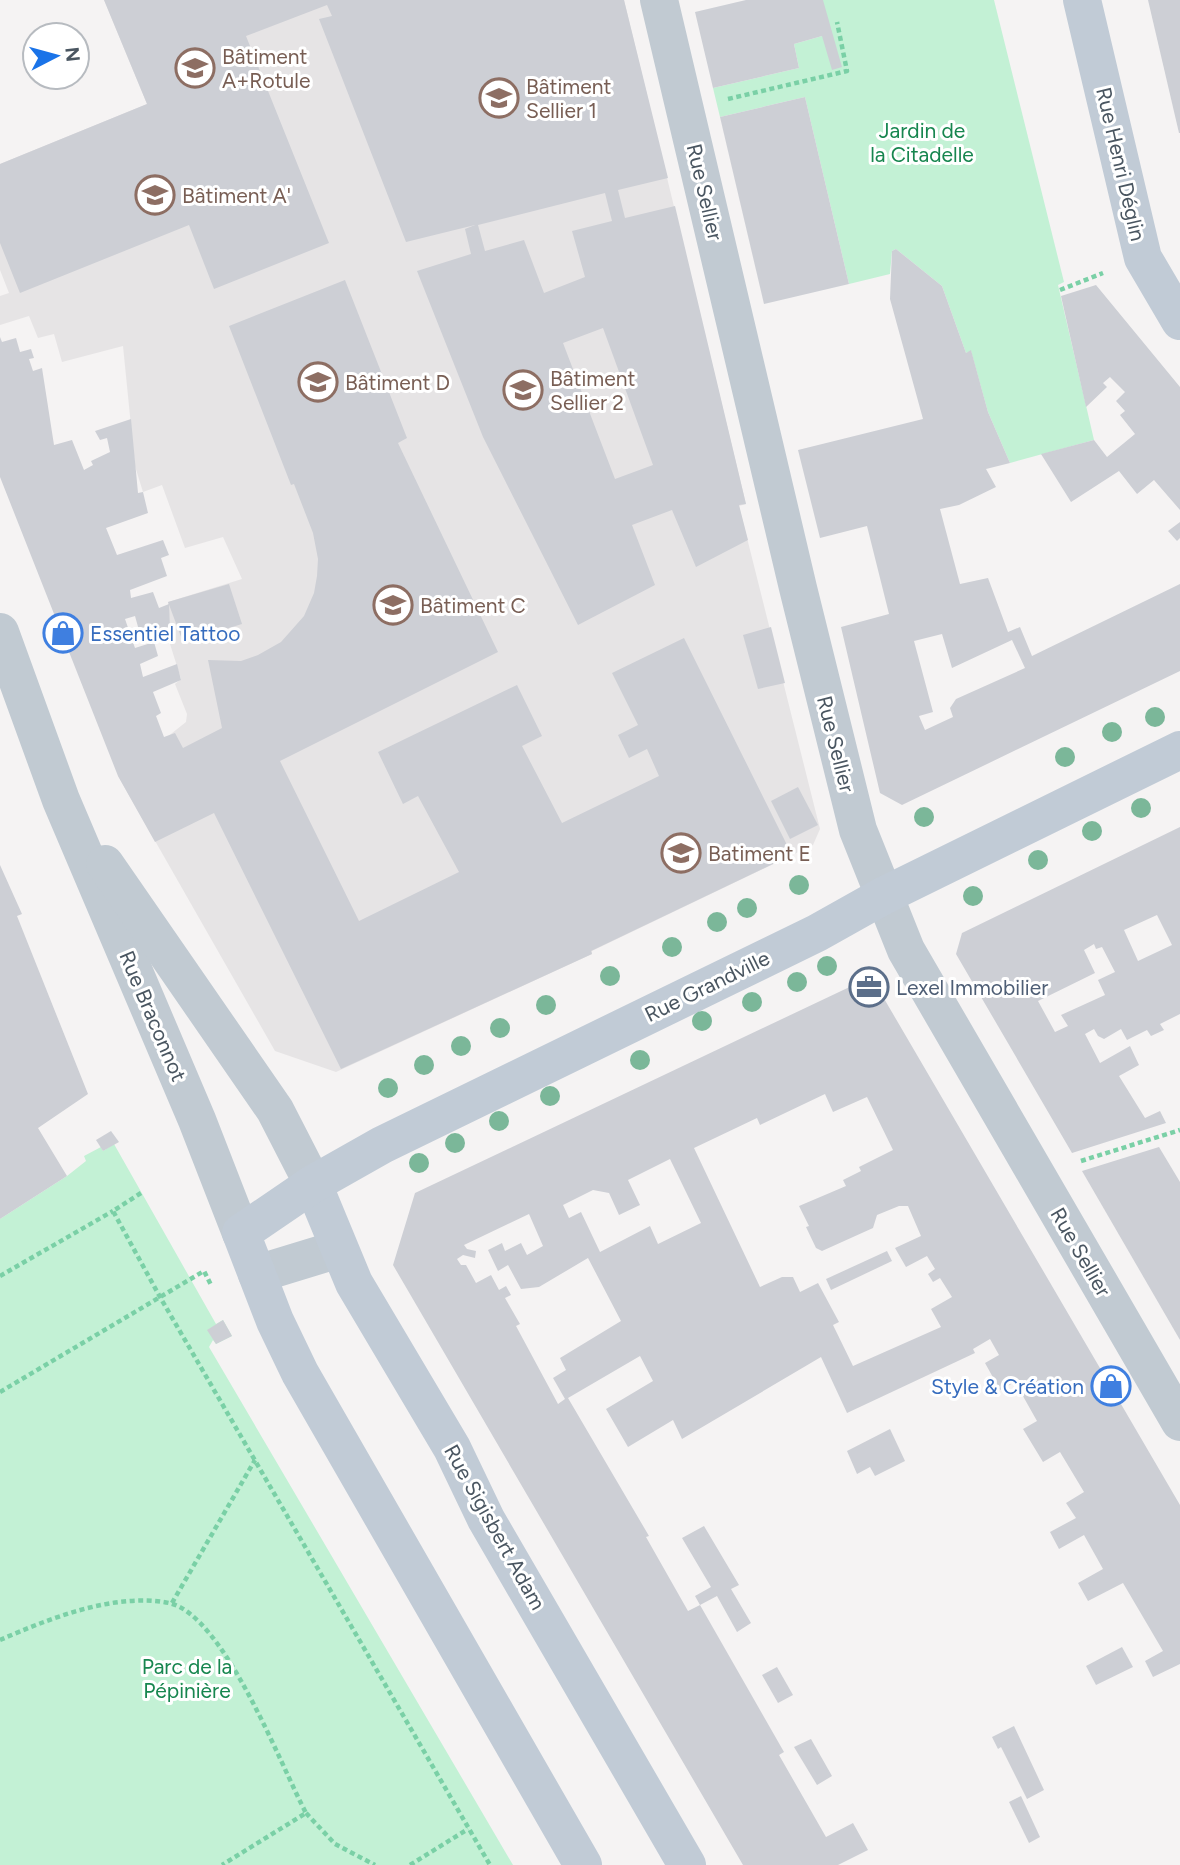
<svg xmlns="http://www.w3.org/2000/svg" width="1180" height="1865" viewBox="0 0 1180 1865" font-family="Figtree,sans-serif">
<rect width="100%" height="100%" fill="#f5f3f3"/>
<polygon fill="#e6e4e5" points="104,0 624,0 746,504 739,506 820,829 813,845 592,951 592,954 336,1072 275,1051 118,776 186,722 187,714 175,684 181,679 165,628 170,626 168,602 242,579 223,537 185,548 162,485 143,492 135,466 123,346 62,362 54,334 38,338 29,316 0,325 0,296 9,293 0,270 0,164 147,104"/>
<g fill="#c3f1d5">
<polygon points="823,0 994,0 1064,282 1058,285 1094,440 1010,463 988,412 971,351 966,353 942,286 896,249 892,251 890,274 849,284 805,97 720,117 713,88 799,68 794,44 822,36"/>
<polygon points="114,1144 216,1324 223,1320 232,1336 216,1344 213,1340 209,1347 513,1865 0,1865 0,1219 67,1176 86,1161 84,1156 101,1147 103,1151"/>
</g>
<g fill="#cdcfd5" fill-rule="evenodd">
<path d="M104,0H624L668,178L618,190L625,218L675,206L746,504L739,505L748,540L696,567L672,510L632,525L655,585L578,625L483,437L417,271L471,254L465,229L475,225L406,242L319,19L332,16L327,5L246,36L329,243L214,289L189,225L20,293L0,243V164L147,104ZM605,193L612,221L572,231L585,277L544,293L524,240L485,251L478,225ZM603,328L653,465L615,479L563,343Z"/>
<polygon points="746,0 823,0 842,67 832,70 822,36 794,44 799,68 713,88 695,12"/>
<polygon points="1148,0 1180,0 1180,133 1179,133"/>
<polygon points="805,97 849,284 764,304 720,117"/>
<path d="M896,249L942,286L966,353L971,350L988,412L1010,463L986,469L996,487L959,505L940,509L960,584L988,578L1008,632L1020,627L1032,656L1180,584V671L902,805L880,793L841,627L889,614L867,526L820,538L798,450L923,419L890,299L892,251ZM942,634L952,668L1012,640L1025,668L956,699L950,708L953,717L925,730L919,716L933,712L914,641Z"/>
<polygon points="345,280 407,438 398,443 498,652 280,761 359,921 459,872 418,796 403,804 378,752 517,685 542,736 522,746 562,823 659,776 647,749 629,758 618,735 638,725 612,673 684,638 792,855 591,951 592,954 341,1069 214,813 155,842 118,776 0,477 0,337 2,342 16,338 20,352 31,349 34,358 29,359 33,371 42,368 54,445 72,440 84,470 93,465 91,461 110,452 107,438 100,440 95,431 131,419 138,493 143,492 148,513 106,528 117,555 163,540 169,555 161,558 167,576 130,590 131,598 153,592 159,608 169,604 170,626 165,628 168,636 159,639 156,630 140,634 135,616 125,619 135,648 154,642 158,656 140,664 143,677 177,664 181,680 153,692 161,713 156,716 164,737 175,733 183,748 222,728 208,660 241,661 258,655 281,642 304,616 314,593 317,576 318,559 313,533 294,484 291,485 229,326"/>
<polygon points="1096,285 1180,387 1180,510 1154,480 1137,494 1119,471 1071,502 1041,454 1094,440 1107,457 1135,434 1120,415 1125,411 1116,401 1125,392 1110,377 1103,383 1107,387 1086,407 1061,296"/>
<polygon points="1180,522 1180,538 1177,541 1168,531"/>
<polygon points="229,584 242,624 183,642 168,602"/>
<polygon points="771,627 785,683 758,689 743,635"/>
<polygon points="798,787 818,825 790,839 771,801"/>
<path d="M1180,827V1014L1160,1024L1164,1030L1151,1036L1147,1030L1127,1040L1121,1029L1104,1039L1098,1036L1094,1029L1085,1034L1100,1063L1130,1046L1139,1065L1119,1076L1145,1118L1160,1111L1166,1123L1072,1153L956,954L962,933ZM1157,915L1172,945L1138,961L1124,930ZM1094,944L1096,949L1102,947L1115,972L1098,980L1105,995L1061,1015L1068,1026L1055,1032L1038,1001L1095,973L1084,950Z"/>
<polygon points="0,865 22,914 17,916 88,1094 38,1128 67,1176 0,1219"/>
<path d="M858,983L879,990L1180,1505V1664L1153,1677L1145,1661L1163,1651L1123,1583L1088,1601L1078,1583L1103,1569L1084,1535L1059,1549L1050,1532L1076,1518L1066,1503L1084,1492L1060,1452L1043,1462L1023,1429L1037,1421L1015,1382L1000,1390L985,1363L999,1355L990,1339L973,1349L975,1353L847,1413L821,1357L682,1439L673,1420L628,1447L606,1409L653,1381L640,1356L568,1398L649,1536L646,1537L688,1611L700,1605L784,1752L779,1755L826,1837L853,1823L868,1850L838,1865H743L393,1265L415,1193ZM825,1094L833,1112L867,1097L893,1150L859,1167L861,1171L843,1180L846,1186L799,1206L809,1226L806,1227L816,1248L822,1251L873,1228L877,1215L899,1206H908L921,1236L895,1248L906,1267L927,1256L935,1269L928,1274L933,1282L940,1278L952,1297L931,1309L941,1327L853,1366L833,1325L839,1322L818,1283L800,1292L793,1277H782L760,1287L694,1148L757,1118L760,1125ZM670,1159L701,1223L658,1244L650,1226L600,1252L581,1212L569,1218L563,1205L593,1190L609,1193L619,1215L640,1205L628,1180ZM529,1214L543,1246L527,1255L521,1243L505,1251L502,1243L488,1250L498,1271L508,1265L521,1289L539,1287L588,1258L621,1321L560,1358L566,1370L553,1378L565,1399L558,1404L516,1326L520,1324L505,1298L511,1295L506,1286L499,1290L491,1275L476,1283L466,1265H461L457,1259L463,1255L475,1258L476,1251L467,1249L464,1245Z"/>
<polygon points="111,1131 119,1142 103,1151 96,1140"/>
<polygon points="1159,1147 1180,1182 1180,1340 1082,1171"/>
<polygon points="887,1251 892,1261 831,1290 826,1279"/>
<polygon points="223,1320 232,1336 216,1344 207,1330"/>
<polygon points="890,1429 905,1461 875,1476 870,1467 857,1474 847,1451"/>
<polygon points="704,1526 739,1585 731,1589 751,1623 737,1632 717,1596 700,1605 695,1596 711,1587 682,1538"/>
<polygon points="1122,1647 1133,1667 1096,1685 1086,1666"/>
<polygon points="777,1667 793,1695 778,1703 762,1675"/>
<polygon points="1014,1726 1044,1790 1027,1799 1001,1747 998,1749 992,1737"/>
<polygon points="811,1739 832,1776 817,1785 794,1747"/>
<polygon points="1021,1796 1040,1837 1029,1843 1009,1802"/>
</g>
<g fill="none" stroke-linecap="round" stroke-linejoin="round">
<g stroke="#7ad0a6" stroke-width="4.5" stroke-dasharray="5 3.5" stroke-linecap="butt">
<polyline points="728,99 847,71 837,22"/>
<polyline points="1060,290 1103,273"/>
<polyline points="1081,1161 1180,1130"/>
<polyline points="141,1193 113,1211 160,1297 490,1865"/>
<polyline points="0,1276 113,1211"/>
<polyline points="0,1392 204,1271 211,1285"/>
<polyline points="172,1603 255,1460"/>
<path d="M0,1640C48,1619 115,1592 169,1603C224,1615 280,1764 306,1813L222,1865"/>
<polyline points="306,1813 335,1844 375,1865"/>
<polyline points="410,1865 468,1829"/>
</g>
<g stroke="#c1cad2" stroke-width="38">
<polyline points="659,0 798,588 858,830 906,950 1180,1422"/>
<polyline points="0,632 61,800 197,1120 241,1233"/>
<polyline points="105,864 275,1110 313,1184"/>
<polyline points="257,1274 339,1249"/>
</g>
<g stroke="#c1cbd6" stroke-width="38">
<polyline points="1082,0 1143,258 1180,321"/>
<polyline points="313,1184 354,1283 452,1448 486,1519 687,1865"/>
<polyline points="583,1865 300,1373 275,1321 241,1233 313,1184 382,1145 817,933 883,896 1180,750"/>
</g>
</g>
<g fill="#7bb799">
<circle cx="1155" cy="717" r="10"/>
<circle cx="1112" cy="732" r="10"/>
<circle cx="1065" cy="757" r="10"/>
<circle cx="1141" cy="808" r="10"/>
<circle cx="924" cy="817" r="10"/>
<circle cx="1092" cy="831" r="10"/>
<circle cx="1038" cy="860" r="10"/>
<circle cx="799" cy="885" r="10"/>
<circle cx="973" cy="896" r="10"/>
<circle cx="747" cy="908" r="10"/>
<circle cx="717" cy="922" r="10"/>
<circle cx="672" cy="947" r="10"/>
<circle cx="827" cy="966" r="10"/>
<circle cx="610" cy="976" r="10"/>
<circle cx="797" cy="982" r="10"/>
<circle cx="752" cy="1002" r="10"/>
<circle cx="546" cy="1005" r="10"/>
<circle cx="702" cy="1021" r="10"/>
<circle cx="500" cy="1028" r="10"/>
<circle cx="461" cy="1046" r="10"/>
<circle cx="640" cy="1060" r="10"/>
<circle cx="424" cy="1065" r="10"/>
<circle cx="388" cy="1088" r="10"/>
<circle cx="550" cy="1096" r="10"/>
<circle cx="499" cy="1121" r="10"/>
<circle cx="455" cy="1143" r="10"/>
<circle cx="419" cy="1163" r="10"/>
</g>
<defs>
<g id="university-ring" transform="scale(2.0125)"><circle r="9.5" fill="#fff" stroke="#8d6e63" stroke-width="1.5"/><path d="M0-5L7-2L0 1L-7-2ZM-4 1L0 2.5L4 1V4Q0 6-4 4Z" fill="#8d6e63"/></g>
<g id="shop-ring" transform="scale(2.0125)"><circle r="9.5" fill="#fff" stroke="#3f7fe0" stroke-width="1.5"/><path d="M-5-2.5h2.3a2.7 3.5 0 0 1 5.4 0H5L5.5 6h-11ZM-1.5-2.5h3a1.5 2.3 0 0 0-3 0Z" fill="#3f7fe0"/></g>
<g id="office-ring" transform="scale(2.0125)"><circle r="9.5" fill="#fff" stroke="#5c6f8a" stroke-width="1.5"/><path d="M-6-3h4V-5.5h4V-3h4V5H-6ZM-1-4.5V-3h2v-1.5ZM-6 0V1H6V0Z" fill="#5c6f8a"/></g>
</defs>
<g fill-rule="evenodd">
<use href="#university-ring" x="195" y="68"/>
<use href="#university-ring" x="499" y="98"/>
<use href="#university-ring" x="155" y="195"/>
<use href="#university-ring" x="318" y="382"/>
<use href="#university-ring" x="523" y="390"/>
<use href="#university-ring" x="393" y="605"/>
<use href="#shop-ring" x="63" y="633"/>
<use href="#university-ring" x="681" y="853"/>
<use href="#office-ring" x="869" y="987"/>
<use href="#shop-ring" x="1111" y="1386"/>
</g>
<g text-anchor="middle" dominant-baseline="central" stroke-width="6" stroke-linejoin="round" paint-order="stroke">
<g font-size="21" fill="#785e54" stroke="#fff" text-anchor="start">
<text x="222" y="56">Bâtiment<tspan x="222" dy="24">A+Rotule</tspan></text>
<text x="526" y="86">Bâtiment<tspan x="526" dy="24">Sellier 1</tspan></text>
<text x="182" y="195">Bâtiment A'</text>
<text x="550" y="378">Bâtiment<tspan x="550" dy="24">Sellier 2</tspan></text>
<text x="345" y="382">Bâtiment D</text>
<text x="420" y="605">Bâtiment C</text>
<text x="708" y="853">Batiment E</text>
</g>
<g font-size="21" fill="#17864f" stroke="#fff">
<text x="922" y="130">Jardin de<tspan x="922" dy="24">la Citadelle</tspan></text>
<text x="187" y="1666">Parc de la<tspan x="187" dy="24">Pépinière</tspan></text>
</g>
<g font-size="21" fill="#4a5661" stroke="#fff">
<text transform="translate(1121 164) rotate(77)">Rue Henri Déglin</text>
<text transform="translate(705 192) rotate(77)">Rue Sellier</text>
<text transform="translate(836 744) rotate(76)">Rue Sellier</text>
<text transform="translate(707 986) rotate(-26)">Rue Grandville</text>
<text transform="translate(153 1016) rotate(67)">Rue Braconnot</text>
<text transform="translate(1081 1252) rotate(60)">Rue Sellier</text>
<text transform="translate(495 1527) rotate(61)">Rue Sigisbert Adam</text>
</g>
<g font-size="21" fill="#366cbe" stroke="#fff" text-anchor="start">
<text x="90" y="633">Essentiel Tattoo</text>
<text x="1084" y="1386" text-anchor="end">Style &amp; Création</text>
</g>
<g font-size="21" fill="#4e5e75" stroke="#fff" text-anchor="start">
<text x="896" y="987">Lexel Immobilier</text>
</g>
</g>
<g transform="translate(56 56) rotate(84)"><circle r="33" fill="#ffffff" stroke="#b7bbc0" stroke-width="2"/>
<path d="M0-5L12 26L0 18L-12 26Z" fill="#1a73e8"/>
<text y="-10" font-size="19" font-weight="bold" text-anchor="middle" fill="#4a5661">N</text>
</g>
</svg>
